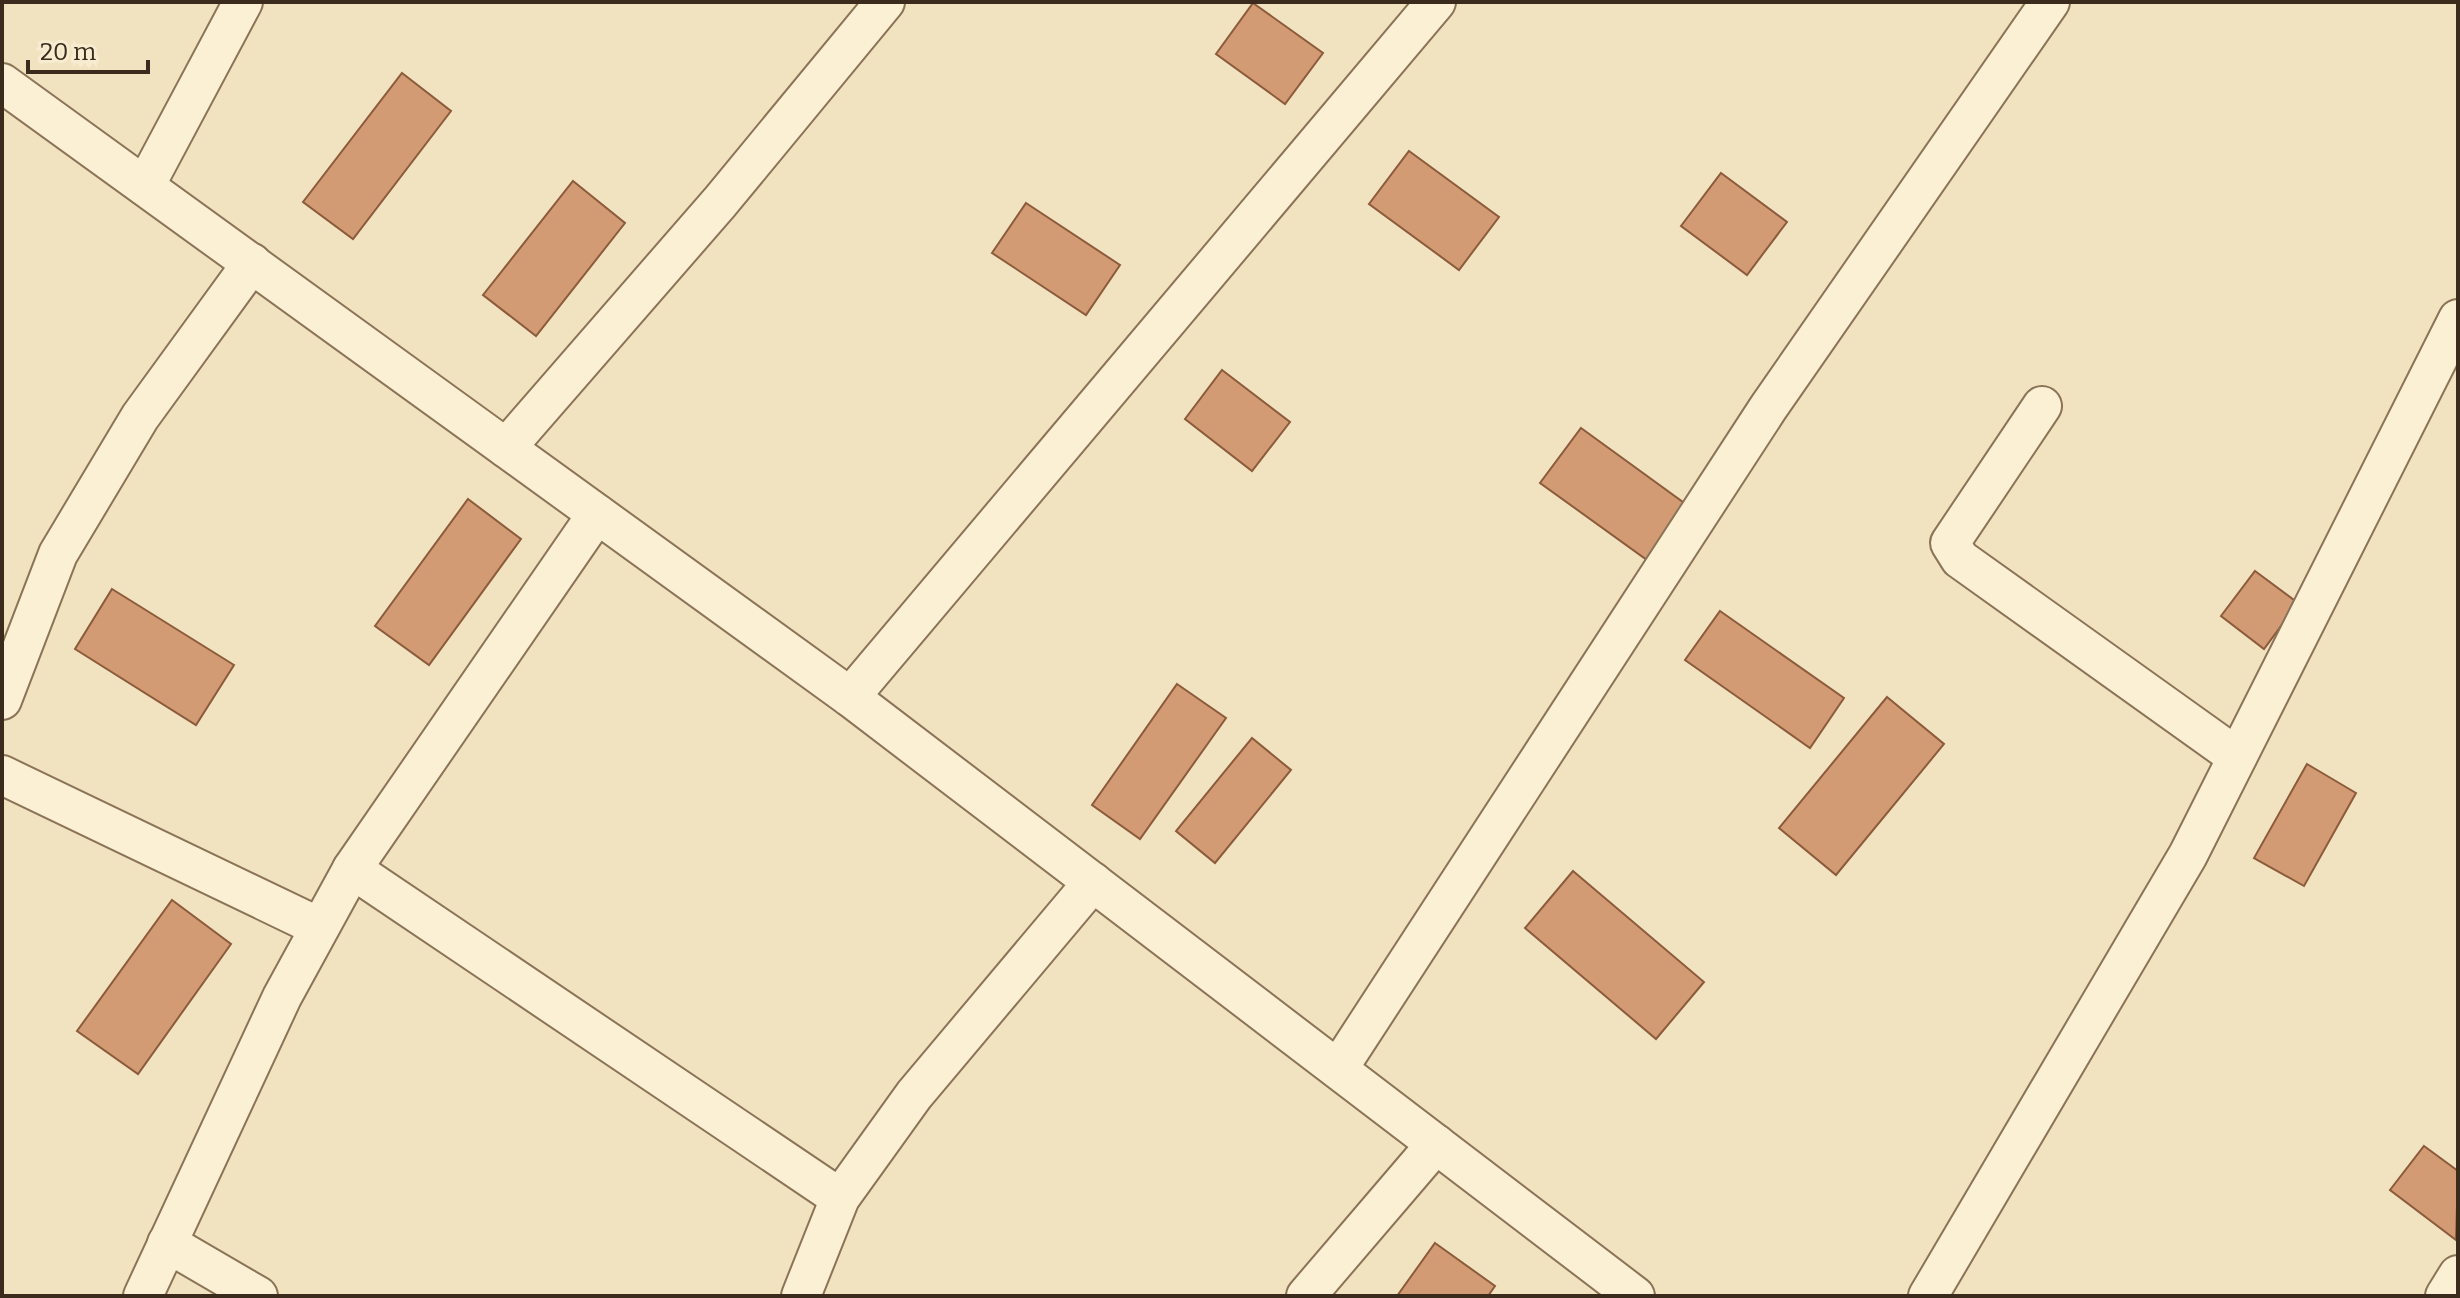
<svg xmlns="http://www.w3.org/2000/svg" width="2460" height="1298" viewBox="0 0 2460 1298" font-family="Bitter,serif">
<rect width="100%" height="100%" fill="#f1e2c0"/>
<g fill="#d29b73" stroke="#8c5b3b" stroke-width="2">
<polygon points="1253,3 1323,53 1285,104 1216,54"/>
<polygon points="402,73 451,111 353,239 303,202"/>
<polygon points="1409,151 1499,217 1459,270 1369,204"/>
<polygon points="1721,173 1787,222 1747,275 1681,226"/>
<polygon points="573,181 625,223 536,336 483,295"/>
<polygon points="1026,203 1120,265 1086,315 992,253"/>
<polygon points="1222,370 1290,422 1252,471 1185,419"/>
<polygon points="1581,428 1687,505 1647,560 1540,483"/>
<polygon points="468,499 521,539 429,665 375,626"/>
<polygon points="2255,571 2298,603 2264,649 2221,616"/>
<polygon points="112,589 234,665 196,725 75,649"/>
<polygon points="1720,611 1844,698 1810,748 1685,660"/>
<polygon points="1177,684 1226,718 1140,839 1092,805"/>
<polygon points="1887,697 1944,744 1836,875 1779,828"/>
<polygon points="1252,738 1291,770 1215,863 1176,831"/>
<polygon points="2307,764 2356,793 2304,886 2254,858"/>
<polygon points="1573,871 1704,982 1656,1039 1525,928"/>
<polygon points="172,900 231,944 138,1074 77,1031"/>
<polygon points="2424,1146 2458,1171 2456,1240 2390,1190"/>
<polygon points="1435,1243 1495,1286 1488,1296 1397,1296"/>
</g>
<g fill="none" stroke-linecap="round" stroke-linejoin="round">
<g stroke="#8b7357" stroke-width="42">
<g id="minor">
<polyline points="2,83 850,697 1635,1296"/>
<polyline points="145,186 243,2"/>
<polyline points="2042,406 1950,543 1960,559 2237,757"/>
<polyline points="506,448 720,202 885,2"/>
<polyline points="850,697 1436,2"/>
<polyline points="2,700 58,554 140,417 252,263"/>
<polyline points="2,775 319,927"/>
<polyline points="352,869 840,1198"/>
<polyline points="1338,1069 1768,408 2050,2"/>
<polyline points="167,1243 258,1296"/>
<polyline points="143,1296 282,997 352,869 597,514"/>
<polyline points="801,1296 840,1198 914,1095 1093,882"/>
<polyline points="1306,1296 1436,1144"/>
<polyline points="1928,1296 2188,855 2458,319"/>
<polyline points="2445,1296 2458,1275"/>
</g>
</g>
<use href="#minor" stroke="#fbefd4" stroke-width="38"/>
</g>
<rect width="2460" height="1298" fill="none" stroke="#3a2b1c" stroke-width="8"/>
<path d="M28 60v12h120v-12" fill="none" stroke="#3a2b1c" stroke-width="4"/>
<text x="40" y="60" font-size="24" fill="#3a2b1c" stroke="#f8ecd0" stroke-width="6" paint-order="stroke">20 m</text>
</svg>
